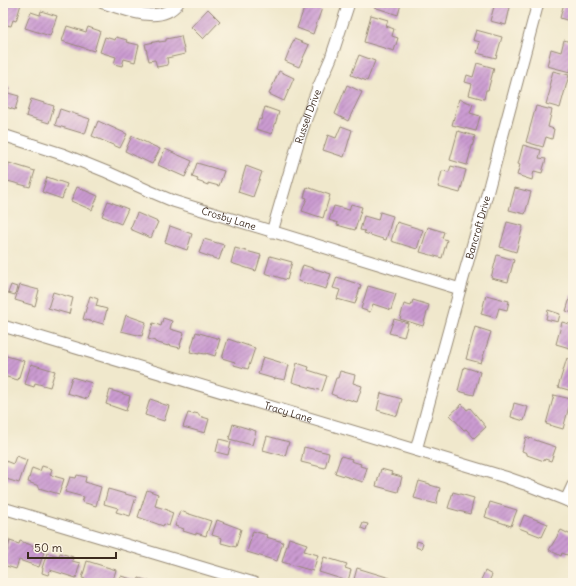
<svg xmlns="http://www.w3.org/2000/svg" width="576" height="586" viewBox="0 0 576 586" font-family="Delius,sans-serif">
<defs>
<pattern id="building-hatch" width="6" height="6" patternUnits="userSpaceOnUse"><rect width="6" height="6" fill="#cb9bd1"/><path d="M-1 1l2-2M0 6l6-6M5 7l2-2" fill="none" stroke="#a67fa9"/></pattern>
</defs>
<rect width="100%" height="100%" fill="#fcf5e5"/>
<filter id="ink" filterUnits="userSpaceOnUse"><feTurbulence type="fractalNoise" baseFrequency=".025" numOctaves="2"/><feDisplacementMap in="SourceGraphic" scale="8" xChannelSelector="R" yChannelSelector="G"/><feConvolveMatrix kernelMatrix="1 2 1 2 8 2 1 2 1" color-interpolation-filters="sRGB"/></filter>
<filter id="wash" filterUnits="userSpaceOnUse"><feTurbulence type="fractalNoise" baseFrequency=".012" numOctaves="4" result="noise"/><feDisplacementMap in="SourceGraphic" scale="16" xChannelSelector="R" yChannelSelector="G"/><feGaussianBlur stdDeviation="0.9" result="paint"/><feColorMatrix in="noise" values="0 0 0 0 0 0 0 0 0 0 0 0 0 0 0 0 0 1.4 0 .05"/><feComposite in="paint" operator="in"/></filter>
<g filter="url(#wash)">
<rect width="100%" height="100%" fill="#f0e8cc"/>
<g id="blocks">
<g fill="url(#building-hatch)">
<polygon points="3,3 17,3 21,4 16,21 13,20 11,26 3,24"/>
<polygon points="306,3 322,8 313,34 297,28"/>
<polygon points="375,3 397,3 401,4 398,15 374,7"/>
<polygon points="495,3 511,3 506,25 490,21"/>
<polygon points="564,3 573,4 573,22 560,18"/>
<polygon points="208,9 220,21 203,39 191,27"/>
<polygon points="41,11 57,16 50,36 25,28 31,12 40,15"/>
<polygon points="371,15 388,20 386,26 394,29 392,36 398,38 394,51 364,42"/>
<polygon points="67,26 86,32 88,27 100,31 94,51 62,41"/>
<polygon points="476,30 502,37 496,58 477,53 480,42 473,40"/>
<polygon points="181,36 185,54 167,58 168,65 157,67 155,60 149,61 145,44 159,41 159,42 166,41 166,39"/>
<polygon points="105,37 115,40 116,37 127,40 126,42 139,45 135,62 124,59 122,66 114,64 116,57 100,52"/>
<polygon points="294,39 309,45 299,67 285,61"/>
<polygon points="564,40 573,43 573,62 570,72 547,66 551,49 561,52"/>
<polygon points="359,55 375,61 367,81 351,75"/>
<polygon points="477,63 494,68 488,90 486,90 484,99 469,95 472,84 465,82 467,75 473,77"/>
<polygon points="279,71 294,78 284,101 269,94"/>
<polygon points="553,71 569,75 560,108 546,104 551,87 549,86"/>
<polygon points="3,85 10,88 8,93 19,96 15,110 3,106"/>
<polygon points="347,85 362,92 348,121 335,114"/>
<polygon points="31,99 54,106 49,123 26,116"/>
<polygon points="459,99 473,104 470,113 480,116 476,131 452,125"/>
<polygon points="536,106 552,110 548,127 554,129 552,139 546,137 543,147 526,142"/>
<polygon points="265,107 279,112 272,134 256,129 259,119 261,120"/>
<polygon points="60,109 90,119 85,134 55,125"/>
<polygon points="98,121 127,134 120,148 92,136"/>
<polygon points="341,126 352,130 344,157 323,150 328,135 336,138"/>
<polygon points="458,131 475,136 467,165 450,160"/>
<polygon points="132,136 160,149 152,164 125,151"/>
<polygon points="523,145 541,150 539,158 546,159 542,173 534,171 532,180 517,175 520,165 518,164"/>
<polygon points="165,149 192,161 185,177 158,165"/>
<polygon points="9,163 35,171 30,187 4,180"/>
<polygon points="197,163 224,171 219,186 208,183 208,185 197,181 198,179 192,177"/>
<polygon points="246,166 262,172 253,197 238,192"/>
<polygon points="451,166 466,170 460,193 438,187 442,171 449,172"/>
<polygon points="47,177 67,184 62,199 42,192"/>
<polygon points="77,187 98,196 92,210 71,201"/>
<polygon points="307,187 330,195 323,218 302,211 307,198 304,197"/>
<polygon points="515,188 531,192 525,214 509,210"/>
<polygon points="108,201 128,209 121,224 102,216"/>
<polygon points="351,204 362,207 355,230 337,225 338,223 329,220 334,206 349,210"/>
<polygon points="380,212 393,216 386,240 364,233 365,231 360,230 364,216 378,220"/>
<polygon points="137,213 158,222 151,238 130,229"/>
<polygon points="397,222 423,230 417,249 391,241"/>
<polygon points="507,222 523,226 516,252 500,247"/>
<polygon points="170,226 192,234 187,250 165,242"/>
<polygon points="428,227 444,232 442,238 447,240 442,258 420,252"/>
<polygon points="204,239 224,245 219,260 199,253"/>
<polygon points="235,248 261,255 256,271 231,263"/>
<polygon points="497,255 514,260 508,282 491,278"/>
<polygon points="270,256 292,262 287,280 265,273"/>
<polygon points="303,265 331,274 326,289 298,281"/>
<polygon points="337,277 361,285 355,304 337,299 340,290 333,288"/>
<polygon points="11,285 17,287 15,295 8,293"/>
<polygon points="20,285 39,290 35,306 15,300"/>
<polygon points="368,286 396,294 391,310 373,304 370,312 361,309"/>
<polygon points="53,292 73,298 69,314 48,308"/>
<polygon points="486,295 509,301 507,310 499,308 496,318 481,314"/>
<polygon points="571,295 573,295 573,313 566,311"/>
<polygon points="90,296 98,299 96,306 107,309 103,324 93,321 93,322 83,319"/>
<polygon points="413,300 429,305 423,326 400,319 404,304 411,306"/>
<polygon points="548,310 560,314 558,322 546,319"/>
<polygon points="126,315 146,322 142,336 121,331"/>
<polygon points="163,318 172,321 170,329 184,333 180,345 181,345 180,348 168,345 168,346 155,342 155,341 148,339 153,323 161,326"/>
<polygon points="394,319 408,323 404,337 389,333"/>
<polygon points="562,322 573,325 573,349 556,344"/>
<polygon points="475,327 491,332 481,363 466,359"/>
<polygon points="196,332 220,339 215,356 206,353 206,354 199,353 199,354 190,352"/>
<polygon points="228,339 255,348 248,369 234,365 235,362 222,358"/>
<polygon points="3,355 24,361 18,380 3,376"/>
<polygon points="263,357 289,365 285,380 275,378 275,379 258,374"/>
<polygon points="567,358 573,360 573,387 572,391 558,387"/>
<polygon points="297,363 309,367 308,370 327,376 322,391 301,385 302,385 292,382"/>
<polygon points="31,364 55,371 50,387 35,383 34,387 25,384"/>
<polygon points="464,367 480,372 474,395 458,391"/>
<polygon points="340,371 355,375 353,383 362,386 357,402 347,399 346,400 331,394 336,378 338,378"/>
<polygon points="72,377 92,383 87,399 67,393"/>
<polygon points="110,390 130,396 126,411 106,404"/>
<polygon points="381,393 402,399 397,416 377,410"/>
<polygon points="554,395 571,399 563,429 546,424"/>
<polygon points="150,399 159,402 159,403 169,406 164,421 145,415"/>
<polygon points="514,403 528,407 524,421 511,417"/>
<polygon points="462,404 467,410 470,408 486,427 474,438 466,429 464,430 450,415"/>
<polygon points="188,413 193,414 194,413 199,414 199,416 209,419 205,433 183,427"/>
<polygon points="233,424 256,431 252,445 229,439"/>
<polygon points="267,436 289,442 285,456 263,450"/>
<polygon points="526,437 556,447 551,461 545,459 544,461 527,455 527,453 522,451"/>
<polygon points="219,439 231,442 228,455 216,452"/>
<polygon points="304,447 329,453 325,468 301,462"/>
<polygon points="16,456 27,460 19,483 3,478 3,460 13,464"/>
<polygon points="341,456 352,459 351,461 361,464 360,466 367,468 363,482 335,473"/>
<polygon points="42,466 52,469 50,475 64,479 59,494 39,488 39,486 28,482 32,468 40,471"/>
<polygon points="381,469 392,472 391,474 402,477 398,492 376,486"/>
<polygon points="77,475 86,477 85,482 101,487 96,506 82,502 84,497 65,492 70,477 76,478"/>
<polygon points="419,481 430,484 430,485 440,488 436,504 414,498"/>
<polygon points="108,489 136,497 130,516 116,512 118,508 104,504"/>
<polygon points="147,490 158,494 155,506 168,510 168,511 173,513 169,526 164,524 163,526 138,517"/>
<polygon points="453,492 474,498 470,514 448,508"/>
<polygon points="490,502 517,510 511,526 485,517"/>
<polygon points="180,511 211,521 206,536 196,533 196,535 183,531 184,529 175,526"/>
<polygon points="524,515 548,524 542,537 519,528"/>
<polygon points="217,520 241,529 236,547 221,543 222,538 212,535"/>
<polygon points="363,523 368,524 366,530 361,528"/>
<polygon points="561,530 573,536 573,552 570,550 567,555 562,553 561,556 549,550"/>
<polygon points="253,531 267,535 266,537 283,542 277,561 247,552"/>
<polygon points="3,538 9,539 3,557"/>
<polygon points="289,538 307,544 304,551 318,555 313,571 282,562"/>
<polygon points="10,541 19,544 20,541 34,546 33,549 44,552 39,567 19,560 16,569 3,565"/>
<polygon points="417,541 423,543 421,549 416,547"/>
<polygon points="47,553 59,556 60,553 73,557 72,561 80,563 76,578 50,570 48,575 42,573 43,568 42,568"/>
<polygon points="324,557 347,564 345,568 351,570 348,581 319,572"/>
<polygon points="87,561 116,570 112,583 100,583 82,578"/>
<polygon points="357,568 390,578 389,583 353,583"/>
<polygon points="485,571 492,575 488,583 481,583 480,582"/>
<polygon points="121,576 138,581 139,578 155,583 119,583"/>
</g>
</g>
</g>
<g filter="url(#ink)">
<use href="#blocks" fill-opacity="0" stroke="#968975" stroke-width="1"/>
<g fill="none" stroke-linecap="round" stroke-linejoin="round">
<g stroke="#968975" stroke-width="13">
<g id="street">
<path d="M103,3C126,9 160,26 178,3"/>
<path id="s1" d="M3,135L65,155L107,172L147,190L173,201L460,289"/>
<path id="s2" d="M272,232L298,143L306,119L318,88L331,58L349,3"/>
<path id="s3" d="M3,326L505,477L525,484L573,503"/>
<path id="s4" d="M416,450L460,289L486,198L538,3"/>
<polyline points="566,500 573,485"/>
<polyline points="3,508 254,583"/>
</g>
</g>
<use href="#street" stroke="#fff" stroke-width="11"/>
</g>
</g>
<g text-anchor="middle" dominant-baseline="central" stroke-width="3.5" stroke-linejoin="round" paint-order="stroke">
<g font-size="10" fill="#3b2a1e" stroke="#fcf5e5">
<text stroke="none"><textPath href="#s2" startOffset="121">Russell Drive</textPath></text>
<text stroke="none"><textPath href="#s1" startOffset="241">Crosby Lane</textPath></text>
<text stroke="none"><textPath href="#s4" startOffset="231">Bancroft Drive</textPath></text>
<text stroke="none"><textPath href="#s3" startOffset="298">Tracy Lane</textPath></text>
</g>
</g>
<rect width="576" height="586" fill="none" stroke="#fcf5e5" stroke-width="16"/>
<path d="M28 552v6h88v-6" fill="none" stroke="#3b2a1e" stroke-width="2"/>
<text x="34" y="552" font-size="12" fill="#3b2a1e" stroke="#fcf5e5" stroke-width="3" paint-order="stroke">50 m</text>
</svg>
